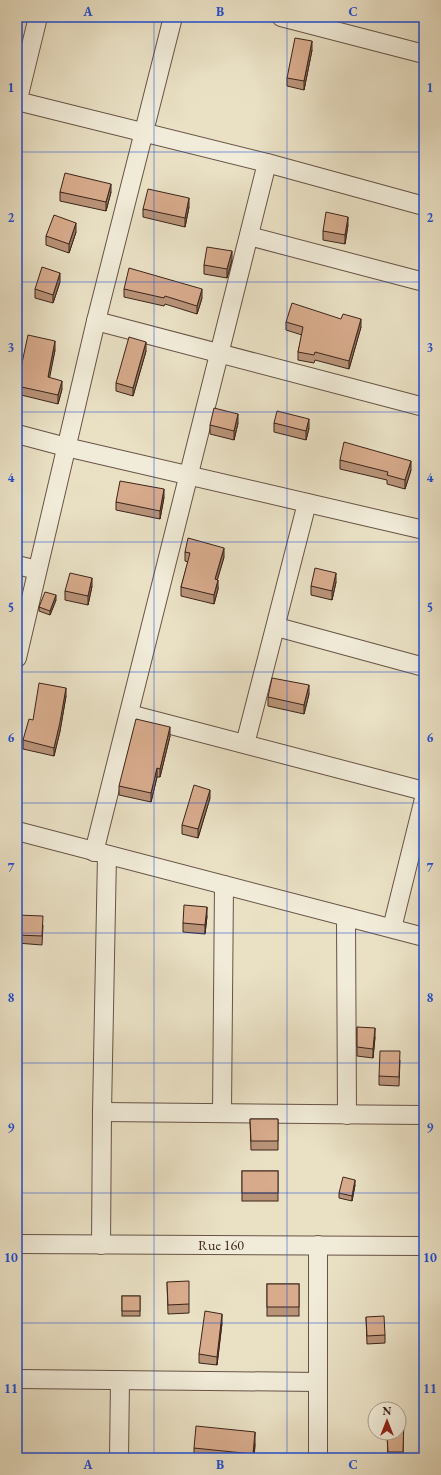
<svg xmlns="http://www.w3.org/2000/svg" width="441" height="1475" viewBox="0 0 441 1475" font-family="'EB Garamond',serif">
<rect width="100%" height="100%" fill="#eae1c5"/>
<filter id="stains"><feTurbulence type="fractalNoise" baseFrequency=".005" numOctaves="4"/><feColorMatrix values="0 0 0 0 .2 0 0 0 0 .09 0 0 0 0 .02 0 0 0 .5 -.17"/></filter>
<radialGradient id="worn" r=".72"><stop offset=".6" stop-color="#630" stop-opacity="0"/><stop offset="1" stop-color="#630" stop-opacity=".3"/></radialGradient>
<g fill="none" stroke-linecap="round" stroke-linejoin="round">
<g stroke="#685346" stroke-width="20">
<g id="minor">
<polyline points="281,17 424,54"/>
<polyline points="17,101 267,163 424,206"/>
<polyline points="17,103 38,17"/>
<polyline points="249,236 424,282"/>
<polyline points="96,321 424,407"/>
<polyline points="17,434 66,447 424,530"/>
<polyline points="17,565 37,570"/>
<polyline points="277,627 424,667"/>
<polyline points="17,658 96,321 173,17"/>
<polyline points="129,714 424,791"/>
<polyline points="245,744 307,503"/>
<polyline points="17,831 424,937"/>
<polyline points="94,852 267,163"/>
<polyline points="346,917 347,1115"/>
<polyline points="392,928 424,799"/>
<polyline points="102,1112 424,1115"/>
<polyline points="222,1113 224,885"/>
<polyline points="17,1244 424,1246"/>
<polyline points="101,1245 102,1112 107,855"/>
<polyline points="318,1245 318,1458"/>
<polyline points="17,1379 318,1382"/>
<polyline points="119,1458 120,1380"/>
</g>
</g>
<use href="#minor" stroke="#f1ecd9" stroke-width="18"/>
</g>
<g fill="#b99378" stroke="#3c241b">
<polygon points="312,50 304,90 287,86 287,78"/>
<polygon points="60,192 111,192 106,211 60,201"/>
<polygon points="189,207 185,227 143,217 143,209"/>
<polygon points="348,225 345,244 323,240 323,231"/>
<polygon points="76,232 69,253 46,245 46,236"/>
<polygon points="232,260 227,278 204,274 204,265"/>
<polygon points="60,282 53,303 35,298 35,289"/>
<polygon points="124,289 202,298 197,314 165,304 164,306 124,297"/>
<polygon points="286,322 361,327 349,369 315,360 314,363 298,360 298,352 302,335 286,330"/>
<polygon points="55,350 49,378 62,389 58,404 17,394 17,384"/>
<polygon points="146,351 133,396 116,391 116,383"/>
<polygon points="238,423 234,440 210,434 210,425"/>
<polygon points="274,423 309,428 306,440 274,432"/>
<polygon points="340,460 411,470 405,489 387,484 387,480 340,469"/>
<polygon points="164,497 160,519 116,510 116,502"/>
<polygon points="185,552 224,557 217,580 218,589 214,604 181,596 181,587 188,562 185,561"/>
<polygon points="336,582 332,600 311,595 311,586"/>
<polygon points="92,586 88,605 65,600 65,591"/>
<polygon points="56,600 50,615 39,611 39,607"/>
<polygon points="309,694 304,714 268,706 268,697"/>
<polygon points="66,696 60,731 54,756 23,749 23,740 33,720"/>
<polygon points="170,736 160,777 157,777 151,802 119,795 119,786"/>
<polygon points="210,798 198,838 182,834 182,825"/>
<polygon points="17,915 43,925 42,945 17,943"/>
<polygon points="207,916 205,934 183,932 183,923"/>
<polygon points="357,1027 375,1037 373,1058 357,1056"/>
<polygon points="400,1060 399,1086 379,1085 379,1076"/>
<polygon points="250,1119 278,1119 278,1150 251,1150"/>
<rect x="242" y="1171" width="36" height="30"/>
<polygon points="355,1185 352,1201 339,1198 339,1193"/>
<polygon points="167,1282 189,1304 189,1313 168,1314"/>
<rect x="267" y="1284" width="32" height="32"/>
<rect x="122" y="1296" width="18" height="20"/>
<polygon points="366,1317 385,1335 385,1343 367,1344"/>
<polygon points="222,1323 217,1365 199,1363 199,1354"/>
<polygon points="404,1415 403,1458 388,1458 387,1433"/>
<polygon points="255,1444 254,1458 194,1458 194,1448"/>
</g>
<g fill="#967862" stroke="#3c241b">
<polygon points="312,41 312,50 304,90 304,81"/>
<polygon points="111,184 111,192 106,211 106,202"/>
<polygon points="189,198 189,207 185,227 185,218"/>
<polygon points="348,217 348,225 345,244 345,235"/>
<polygon points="76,223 76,232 69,253 69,244"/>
<polygon points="232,251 232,260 227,278 227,269"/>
<polygon points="60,273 60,282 53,303 53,295"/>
<polygon points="202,289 202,298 197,314 197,306"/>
<polygon points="361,319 361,327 349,369 349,361"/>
<polygon points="55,341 55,350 48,386 48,377"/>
<polygon points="146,342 146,351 133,396 133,388"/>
<polygon points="62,381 62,389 58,404 58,395"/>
<polygon points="238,414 238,423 234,440 234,431"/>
<polygon points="309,419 309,428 306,440 306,431"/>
<polygon points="411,461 411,470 405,489 405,480"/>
<polygon points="164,489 164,497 160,519 160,511"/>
<polygon points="224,548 224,557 215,588 215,579"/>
<polygon points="336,573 336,582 332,600 332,591"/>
<polygon points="92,578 92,586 88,605 88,596"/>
<polygon points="218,580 218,589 214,604 214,595"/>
<polygon points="56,595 56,600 50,615 50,611"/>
<polygon points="309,685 309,694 304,714 304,705"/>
<polygon points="66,688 66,696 60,731 54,756 54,748"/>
<polygon points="170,727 170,736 160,777 160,769"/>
<polygon points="157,768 157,777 151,802 151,793"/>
<polygon points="210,790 210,798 198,838 198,829"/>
<polygon points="207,907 207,916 205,934 205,925"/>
<polygon points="375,1028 375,1037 373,1058 373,1049"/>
<polygon points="355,1180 355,1185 352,1201 352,1196"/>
<polygon points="222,1314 222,1323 217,1365 217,1357"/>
<polygon points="255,1432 255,1444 254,1458 253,1458"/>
</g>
<g fill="#d7ab8c" stroke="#3c241b">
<polygon points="295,38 312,41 304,81 287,78"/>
<polygon points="65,173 111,184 106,202 60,192"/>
<polygon points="148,189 189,198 185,218 143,209"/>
<polygon points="326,212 348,217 345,235 323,231"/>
<polygon points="54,215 76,223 69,244 46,236"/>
<polygon points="207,247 232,251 227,269 204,265"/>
<polygon points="42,267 60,273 53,295 35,289"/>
<polygon points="129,268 202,289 197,306 165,296 164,298 124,289"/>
<polygon points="292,303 341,319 343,314 361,319 349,361 315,352 314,355 298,352 303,327 286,322"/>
<polygon points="28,335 55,341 48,377 62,381 58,395 17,386"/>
<polygon points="129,337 146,342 133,388 116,383"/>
<polygon points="214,408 238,414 234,431 210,425"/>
<polygon points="277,411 309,419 306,431 274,423"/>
<polygon points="344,442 411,461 405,480 387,475 388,472 340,460"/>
<polygon points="120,481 164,489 160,511 116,502"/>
<polygon points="188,538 224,548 215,579 218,580 214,595 181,587 190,553 185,552"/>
<polygon points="315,568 336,573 332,591 311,586"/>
<polygon points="70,573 92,578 88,596 65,591"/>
<polygon points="45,592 56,595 50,611 39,607"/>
<polygon points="272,678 309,685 304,705 268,697"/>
<polygon points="39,683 66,688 60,722 54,748 23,740 29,719 33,720"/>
<polygon points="136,719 170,727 160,769 157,768 151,793 119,786"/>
<polygon points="194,785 210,790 198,829 182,825"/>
<polygon points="184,905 207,907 205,925 183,923"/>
<polygon points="17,915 43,916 42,936 17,935"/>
<polygon points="357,1027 375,1028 373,1049 357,1047"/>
<polygon points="380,1051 400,1051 399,1077 379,1076"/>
<polygon points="250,1119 278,1119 278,1141 251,1141"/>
<rect x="242" y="1171" width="36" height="22"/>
<polygon points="343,1177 355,1180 352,1196 339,1193"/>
<polygon points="189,1281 189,1304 168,1305 167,1282"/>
<rect x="267" y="1284" width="32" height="23"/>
<rect x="122" y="1296" width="18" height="15"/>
<polygon points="205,1311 222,1314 217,1357 199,1354"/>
<polygon points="384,1316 385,1335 367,1336 366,1317"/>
<polygon points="399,1415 404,1415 403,1452 388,1452 387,1433 399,1433"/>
<polygon points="196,1426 255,1432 253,1454 194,1448"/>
</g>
<path fill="none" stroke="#1d4ed8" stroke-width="1" stroke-opacity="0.55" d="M154,17V1458M287,17V1458M17,152H424M17,282H424M17,412H424M17,542H424M17,672H424M17,803H424M17,933H424M17,1063H424M17,1193H424M17,1323H424"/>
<g text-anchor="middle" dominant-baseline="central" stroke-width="3" stroke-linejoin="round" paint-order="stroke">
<g font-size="14" fill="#3c241b" stroke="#f1ecd9">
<text x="221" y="1245">Rue 160</text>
</g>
</g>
<rect width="441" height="1475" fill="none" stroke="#eae1c5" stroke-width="44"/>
<g transform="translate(387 1421)"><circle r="19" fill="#f1ecd9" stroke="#a99c8d"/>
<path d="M0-3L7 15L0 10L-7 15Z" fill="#8f2418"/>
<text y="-6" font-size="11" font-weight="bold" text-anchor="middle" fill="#3c241b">N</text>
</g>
<rect x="22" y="22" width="397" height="1431" fill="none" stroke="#1d4ed8" stroke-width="1.5"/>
<g font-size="13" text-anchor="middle" font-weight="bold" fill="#1d4ed8">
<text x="88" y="16">A</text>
<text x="220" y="16">B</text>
<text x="353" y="16">C</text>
<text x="11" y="92">1</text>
<text x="430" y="92">1</text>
<text x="11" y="222">2</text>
<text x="430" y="222">2</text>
<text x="11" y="352">3</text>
<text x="430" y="352">3</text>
<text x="11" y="482">4</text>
<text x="430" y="482">4</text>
<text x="11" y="612">5</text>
<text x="430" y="612">5</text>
<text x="11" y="742">6</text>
<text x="430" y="742">6</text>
<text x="11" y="872">7</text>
<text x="430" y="872">7</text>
<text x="11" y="1002">8</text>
<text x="430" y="1002">8</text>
<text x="11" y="1132">9</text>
<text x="430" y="1132">9</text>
<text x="11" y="1262">10</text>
<text x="430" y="1262">10</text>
<text x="11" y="1393">11</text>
<text x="430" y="1393">11</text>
<text x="88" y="1469">A</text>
<text x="220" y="1469">B</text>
<text x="353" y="1469">C</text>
</g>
<rect width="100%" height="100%" filter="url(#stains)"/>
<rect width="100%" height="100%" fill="url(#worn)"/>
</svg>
